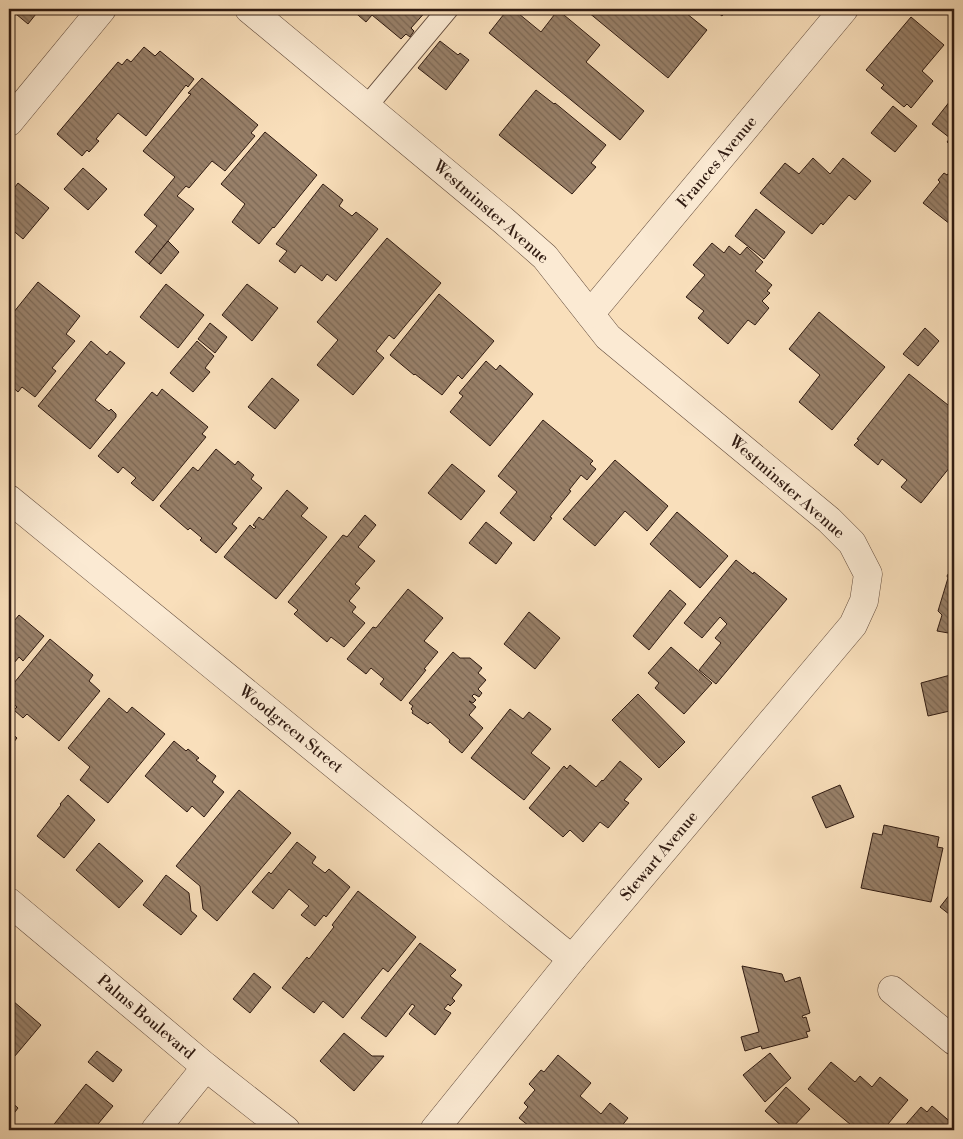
<svg xmlns="http://www.w3.org/2000/svg" width="963" height="1139" viewBox="0 0 963 1139" font-family="'Libre Bodoni',serif">
<defs>
<pattern id="building-back-hatch" width="6" height="6" patternUnits="userSpaceOnUse" patternTransform="scale(1.25)"><rect width="6" height="6" fill="#988069"/><path d="M-1 5l2 2M0 0l6 6M5-1l2 2" fill="none" stroke="#7c6855"/></pattern>
</defs>
<rect width="100%" height="100%" fill="#f9dfbb"/>
<filter id="stains"><feTurbulence type="fractalNoise" baseFrequency=".004" numOctaves="4"/><feColorMatrix values="0 0 0 0 .2 0 0 0 0 .09 0 0 0 0 .02 0 0 0 .5 -.17"/></filter>
<radialGradient id="worn" r=".72"><stop offset=".6" stop-color="#630" stop-opacity="0"/><stop offset="1" stop-color="#630" stop-opacity=".3"/></radialGradient>
<g fill="url(#building-back-hatch)" stroke="#2f1a11">
<polygon points="10,9 40,9 28,24"/>
<polygon points="351,9 428,9 411,28 414,31 410,37 406,34 401,39 372,15 366,22"/>
<polygon points="508,9 513,9 541,32 558,10 600,45 586,62 644,111 620,140 489,33"/>
<polygon points="591,9 681,9 707,30 668,78 588,12"/>
<polygon points="713,9 728,9 722,16"/>
<polygon points="911,17 944,45 922,71 933,81 911,108 907,104 904,107 881,88 884,85 866,70"/>
<polygon points="440,41 458,55 460,53 469,60 446,90 418,68"/>
<polygon points="144,47 155,56 160,51 194,79 188,87 186,85 146,136 118,113 96,139 99,141 89,152 87,150 82,156 57,134 118,62 122,65 127,59 131,62"/>
<polygon points="202,78 258,125 251,133 255,136 225,171 212,161 189,188 186,186 177,196 194,209 149,264 135,252 157,226 144,215 175,177 143,151 191,94 188,93"/>
<polygon points="536,90 554,104 555,103 606,145 591,163 596,167 572,194 499,135"/>
<polygon points="954,96 954,147 947,142 950,138 932,124"/>
<polygon points="893,106 917,126 895,152 871,133"/>
<polygon points="265,132 317,175 274,228 273,227 259,244 232,222 245,204 221,184"/>
<polygon points="813,158 830,174 843,158 871,181 855,200 849,195 823,225 821,223 812,234 760,193 785,163 799,174"/>
<polygon points="83,168 107,189 88,210 64,189"/>
<polygon points="953,168 954,219 950,224 923,203 940,182 938,180 944,173 947,175"/>
<polygon points="18,183 49,208 23,239 9,227 9,195"/>
<polygon points="323,184 343,200 339,206 352,216 356,212 378,229 336,281 327,274 322,281 301,265 295,273 279,261 287,251 276,244"/>
<polygon points="756,209 785,232 764,259 735,236"/>
<polygon points="387,238 441,283 394,339 389,335 376,351 384,358 353,395 317,365 338,340 317,322"/>
<polygon points="168,241 179,252 161,274 149,264"/>
<polygon points="712,243 724,253 729,246 740,255 747,247 763,262 755,271 772,285 767,291 770,293 762,301 769,308 755,325 748,320 728,344 698,318 704,311 686,297 705,275 693,265"/>
<polygon points="38,282 80,316 66,334 75,341 52,368 56,371 35,397 22,387 18,392 9,384 9,318"/>
<polygon points="166,284 204,315 178,348 140,317"/>
<polygon points="247,284 278,308 252,341 222,315"/>
<polygon points="439,294 494,341 462,379 458,375 442,395 415,374 414,375 390,355"/>
<polygon points="819,312 885,367 832,430 799,402 820,375 789,349"/>
<polygon points="210,323 227,337 215,353 198,339"/>
<polygon points="925,328 939,341 918,366 903,354"/>
<polygon points="91,341 107,355 110,351 125,363 95,400 109,411 111,409 116,414 116,417 90,449 38,406"/>
<polygon points="197,341 214,356 205,368 210,372 193,392 170,373"/>
<polygon points="486,361 496,370 500,365 533,394 490,446 450,412 463,396 459,393"/>
<polygon points="909,374 953,409 951,412 954,414 954,462 921,503 901,487 907,480 882,459 878,465 854,445 859,440 857,439"/>
<polygon points="272,378 299,400 275,429 248,407"/>
<polygon points="162,389 208,427 202,434 206,437 153,501 131,483 136,478 123,467 118,473 98,456 152,392 157,396"/>
<polygon points="543,420 593,461 590,464 596,469 587,480 581,475 569,490 571,491 550,517 552,518 534,541 500,513 517,492 498,476"/>
<polygon points="216,449 235,465 238,461 254,475 251,479 262,488 232,524 237,528 216,553 200,540 202,538 190,528 188,530 160,506 193,467 198,471"/>
<polygon points="615,460 668,506 647,531 625,511 595,546 563,519"/>
<polygon points="452,464 485,491 461,520 428,493"/>
<polygon points="287,490 308,508 301,516 327,537 276,599 224,557 250,525 254,529 256,527 253,525 259,517 263,520"/>
<polygon points="677,512 728,556 700,588 650,544"/>
<polygon points="365,515 376,525 358,547 375,561 355,584 360,588 349,601 356,607 352,612 365,623 344,647 331,637 327,642 294,614 298,610 288,602 343,535 347,537"/>
<polygon points="486,522 512,543 496,564 469,543"/>
<polygon points="736,560 753,574 754,572 787,599 716,684 699,670 721,643 715,638 727,624 720,617 702,638 684,623"/>
<polygon points="954,564 954,634 937,631 942,615 938,611 948,578 947,576"/>
<polygon points="408,589 443,618 424,641 438,652 424,669 426,670 401,701 380,684 384,679 371,668 366,674 347,659 373,627 376,628"/>
<polygon points="670,590 686,604 649,650 633,636"/>
<polygon points="529,612 560,638 535,669 504,644"/>
<polygon points="19,615 44,636 23,661 19,657 9,669 9,617 14,621"/>
<polygon points="50,639 93,675 89,681 100,691 59,741 27,714 23,718 14,710 17,707 9,700 9,689"/>
<polygon points="671,647 712,683 684,714 655,688 659,683 648,673"/>
<polygon points="453,652 460,658 470,658 482,668 478,673 486,680 478,689 482,693 479,697 474,694 472,696 476,700 473,703 469,701 476,707 469,715 483,728 462,753 449,742 450,740 430,722 428,724 412,713 413,711 411,709 413,706 409,703"/>
<polygon points="954,674 954,710 928,716 921,683"/>
<polygon points="638,694 685,742 659,768 612,720"/>
<polygon points="109,698 127,713 132,707 165,734 108,803 80,780 90,767 68,748"/>
<polygon points="510,709 523,719 529,712 551,729 531,753 550,768 524,800 471,758"/>
<polygon points="9,731 17,738 9,748"/>
<polygon points="174,741 186,751 188,749 199,758 196,760 216,776 212,782 224,792 204,817 192,806 187,812 145,776"/>
<polygon points="620,761 642,779 624,800 629,803 608,828 600,822 583,842 570,830 563,837 529,808 564,766 567,769 570,765 596,787 602,780 603,781"/>
<polygon points="840,785 854,817 826,828 812,797"/>
<polygon points="239,790 291,833 217,921 203,909 200,886 176,866"/>
<polygon points="68,795 95,820 64,858 37,836 61,805 60,804"/>
<polygon points="884,825 939,837 937,847 943,848 931,902 861,888 873,833 882,835"/>
<polygon points="297,842 316,857 312,863 325,873 329,869 350,887 326,917 324,915 315,926 301,915 309,906 289,889 273,909 252,892 269,872 271,874"/>
<polygon points="99,843 143,881 119,908 76,870"/>
<polygon points="166,875 189,893 191,911 197,916 181,935 143,905"/>
<polygon points="954,889 954,918 940,907"/>
<polygon points="358,891 416,937 388,972 383,968 343,1018 323,1001 314,1013 282,988 307,957 309,959 334,927 332,925"/>
<polygon points="420,943 456,970 450,976 462,985 452,998 455,1001 450,1006 448,1004 444,1009 451,1013 435,1035 409,1014 415,1006 412,1004 386,1037 361,1018"/>
<polygon points="742,966 782,974 785,982 800,977 810,1013 802,1016 803,1018 806,1017 810,1031 806,1032 808,1037 762,1049 761,1046 745,1051 741,1037 759,1032"/>
<polygon points="254,973 271,987 250,1013 233,999"/>
<polygon points="13,1001 41,1025 9,1063 9,1006"/>
<polygon points="344,1033 372,1056 384,1056 354,1091 320,1061"/>
<polygon points="97,1051 122,1070 113,1082 88,1062"/>
<polygon points="770,1053 791,1078 765,1102 743,1075"/>
<polygon points="558,1055 591,1083 580,1096 601,1114 610,1103 628,1118 620,1128 622,1130 534,1130 519,1118 528,1107 524,1103 535,1090 529,1084 541,1070 544,1072"/>
<polygon points="831,1062 855,1082 860,1076 872,1087 880,1077 908,1100 883,1130 857,1130 808,1089"/>
<polygon points="86,1084 113,1106 93,1130 53,1130 51,1128"/>
<polygon points="786,1087 810,1109 790,1130 786,1130 765,1111"/>
<polygon points="9,1100 18,1108 9,1120"/>
<polygon points="932,1106 954,1125 954,1130 901,1130 921,1107 927,1112"/>
<polygon points="23,1125 30,1130 19,1130"/>
</g>
<g fill="none" stroke-linecap="round" stroke-linejoin="round">
<g stroke="#624b3c" stroke-width="22">
<polyline id="service" points="367,106 448,9"/>
</g>
<g stroke="#624b3c" stroke-width="29">
<g id="minor">
<polyline points="249,9 504,221 545,257 608,337 829,520 852,543 868,574 864,601 853,625 572,959 434,1130"/>
<polyline points="9,122 102,9"/>
<polyline points="590,314 844,9"/>
<polyline points="9,499 572,959"/>
<polyline points="892,990 954,1041"/>
<polyline points="155,1130 206,1067"/>
</g>
</g>
<g stroke="#624b3c" stroke-width="29">
<polyline id="tertiary" points="9,902 206,1067 286,1130"/>
</g>
<use href="#service" stroke="#fbead3" stroke-width="20"/>
<use href="#minor" stroke="#fbead3" stroke-width="28"/>
<use href="#tertiary" stroke="#fbead3" stroke-width="28"/>
</g>
<g text-anchor="middle" dominant-baseline="central" stroke-width="4" stroke-linejoin="round" paint-order="stroke">
<g font-size="16" fill="#2f1a11" stroke="#fbead3">
<text transform="translate(717 162) rotate(-50)">Frances Avenue</text>
<text transform="translate(491 212) rotate(41)">Westminster Avenue</text>
<text transform="translate(787 487) rotate(41)">Westminster Avenue</text>
<text transform="translate(291 729) rotate(39)">Woodgreen Street</text>
<text transform="translate(659 856) rotate(-50)">Stewart Avenue</text>
<text transform="translate(146 1017) rotate(40)">Palms Boulevard</text>
</g>
</g>
<rect width="963" height="1139" fill="none" stroke="#f9dfbb" stroke-width="30"/>
<rect x="10" y="10" width="943" height="1119" fill="none" stroke="#2f1a11" stroke-width="2.5"/>
<rect x="15" y="15" width="933" height="1109" fill="none" stroke="#2f1a11"/>
<rect width="100%" height="100%" filter="url(#stains)"/>
<rect width="100%" height="100%" fill="url(#worn)"/>
</svg>
